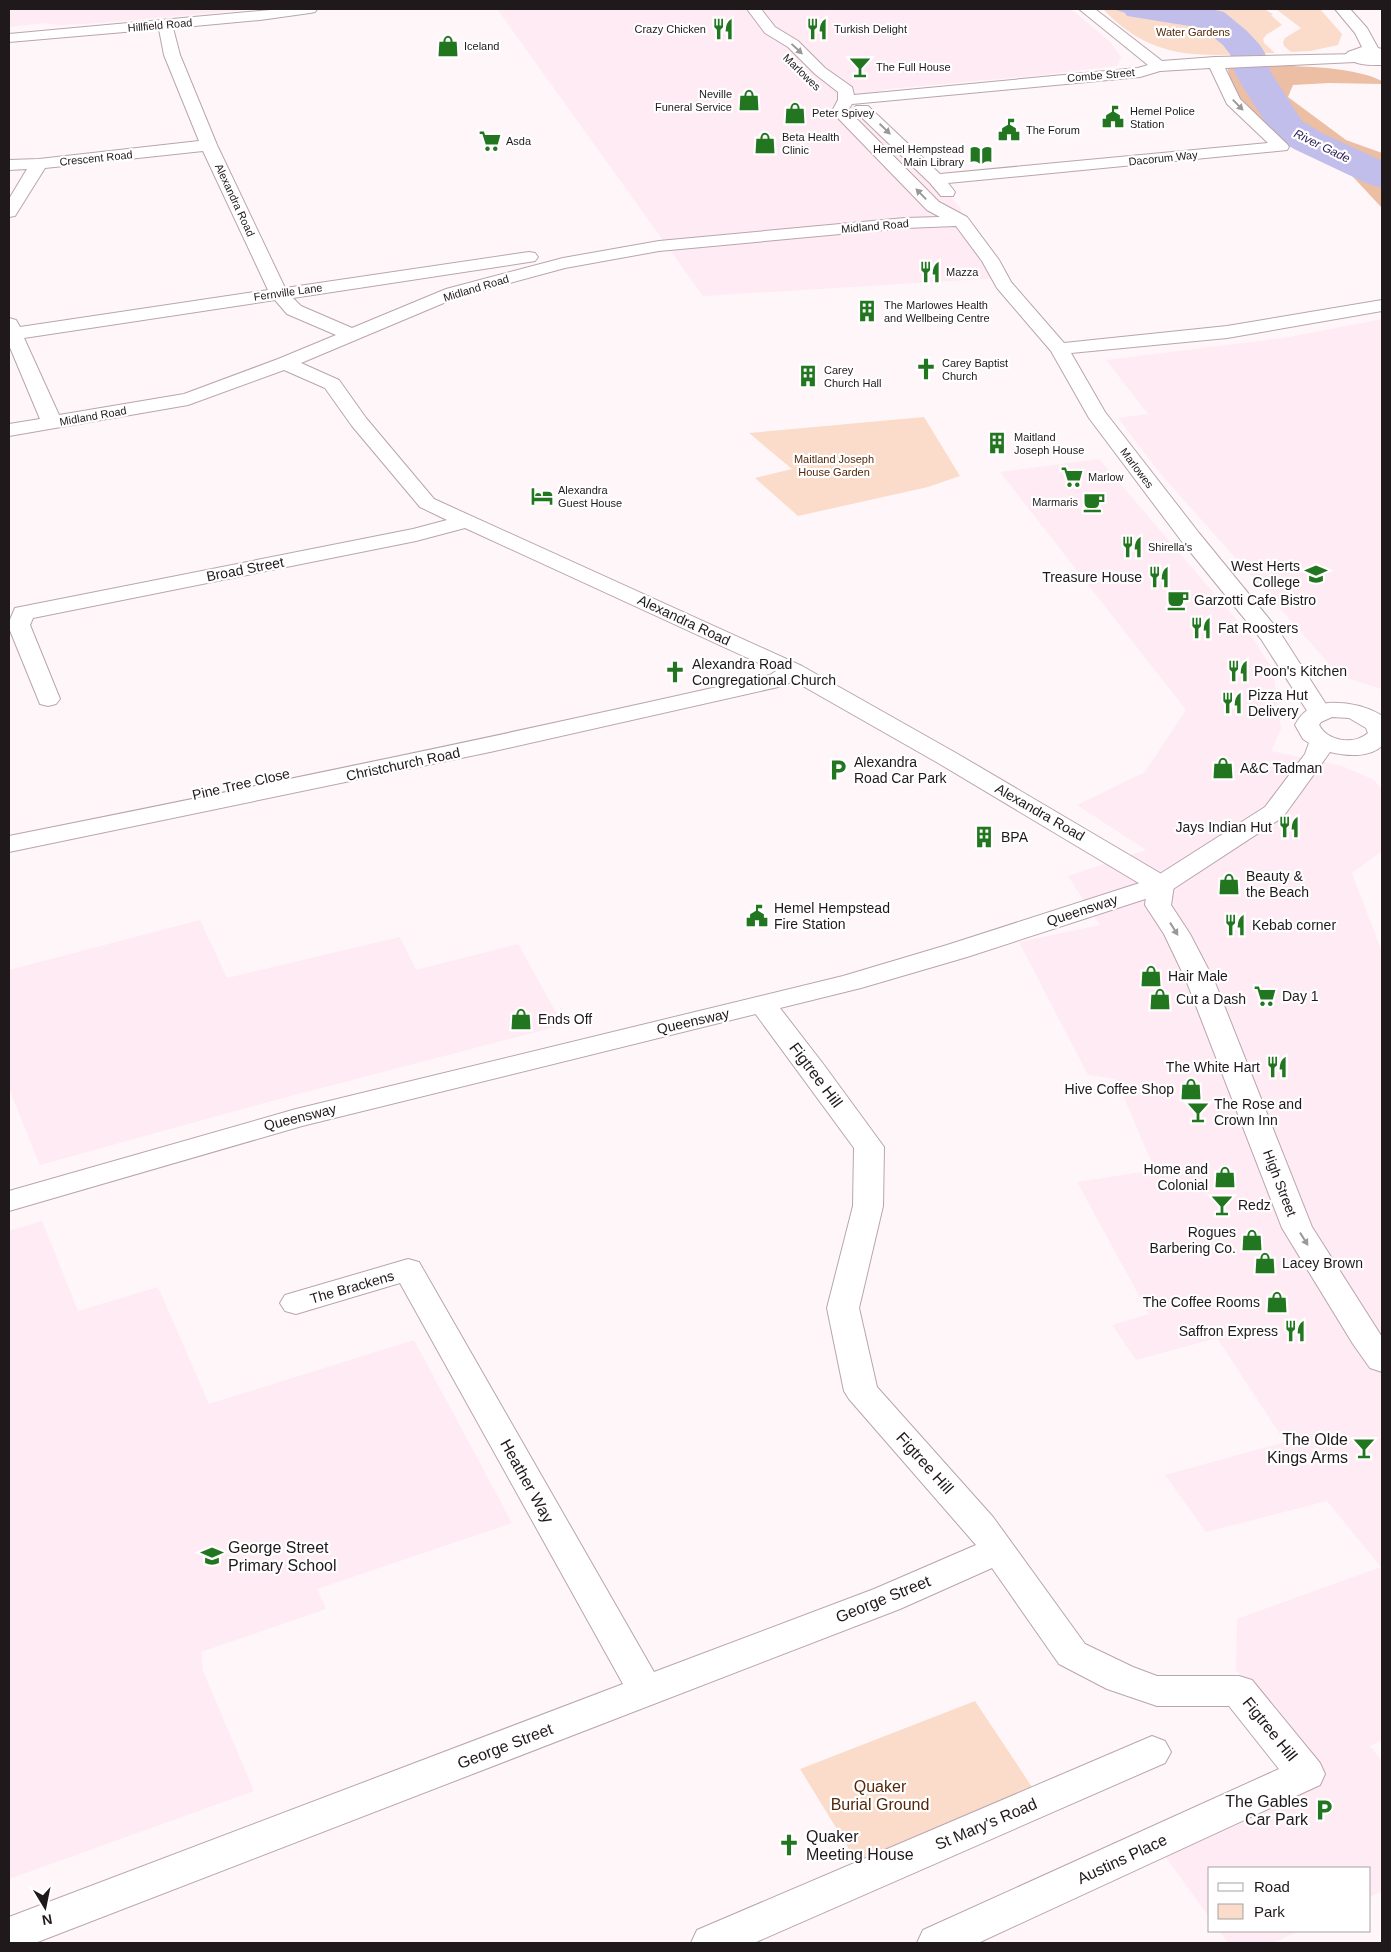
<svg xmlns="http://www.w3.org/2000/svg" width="1391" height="1952" viewBox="0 0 1391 1952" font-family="Arial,sans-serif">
<rect width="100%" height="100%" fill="#fff6f9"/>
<g fill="#feebf3">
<polygon points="9,9 258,9 86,24 59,25 45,23 9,27"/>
<polygon points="497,9 1071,9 1110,42 1121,57 1117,66 1033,76 887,89 847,100 864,110 936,179 961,209 961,221 1001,278 703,296"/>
<polygon points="1382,319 1382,689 1340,676 1159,472 1118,418 1148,414 1106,360 1289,337"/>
<polygon points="1099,459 1254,640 1273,670 1281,729 1271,751 1342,766 1374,780 1382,790 1382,851 1352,873 1382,952 1382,1740 1370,1746 1382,1761 1382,1891 1370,1897 1370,1868 1210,1868 1210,1918 1162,1852 1317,1764 1236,1670 1237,1619 1381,1567 1327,1501 1206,1532 1165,1475 1285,1442 1217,1338 1136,1360 1112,1325 1149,1314 1077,1182 1155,1170 1116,1079 1088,1075 1019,942 1100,925 1068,876 1146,850 1077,805 1145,772 1186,710 1000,472"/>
<polygon points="200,920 227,978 400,937 416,970 518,944 563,1025 264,1103 40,1165 9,1089 9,970"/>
<polygon points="42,1221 78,1311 158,1287 209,1404 414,1340 512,1523 317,1589 326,1609 201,1652 203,1671 254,1791 9,1879 9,1231"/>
<polygon points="1219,1931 1299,1931 1273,1943 1228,1943"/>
</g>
<g fill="#fbdcca">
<path d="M1103,9H1264L1273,14L1271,15L1282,25L1266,35L1263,39L1264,43L1275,53C1205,55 1156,65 1103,9Z"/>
<polygon points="1276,9 1320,9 1342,34 1338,45 1310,51 1291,52 1284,46 1283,42 1285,38 1301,28"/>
<polygon points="924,417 960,476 928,487 798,516 755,478 792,469 749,433"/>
<polygon points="975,1701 1034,1790 857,1862 800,1769"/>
</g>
<path fill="#ecbea4" d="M1227,66C1269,66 1346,63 1382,81V84L1329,83L1293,85L1288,97L1346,140L1382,153V208L1341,164L1301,142L1287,141L1235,98Z"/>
<path fill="#c2beeb" d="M1113,9H1184L1216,16L1215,19C1182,23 1144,20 1113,9Z"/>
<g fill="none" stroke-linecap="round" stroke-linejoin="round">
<polygon fill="#c2beeb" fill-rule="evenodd" points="1122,9 1212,9 1224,12 1247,31 1260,45 1265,53 1270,71 1302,121 1322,133 1382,161 1382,188 1368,184 1294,149 1275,137 1244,89 1234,71 1230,54 1223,45 1202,28 1127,16"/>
<g stroke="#b9a5ad" stroke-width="2">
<g id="minor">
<path d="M281,9H317L315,12L310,13L260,20L173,28L180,55L217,145L285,288L529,252L535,253L538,257L535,261L529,262L293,298L301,306L352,328L446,289L563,258L659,241L905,218L940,217L927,210L834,114L832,111L838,100V92L815,74L788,47L765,33L747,9H761L775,27L798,41L825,68L852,87L854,95L1138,68L1148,65L1079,9H1095L1162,61L1215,57L1360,54L1363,57L1360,60L1355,62L1225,68L1240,99L1287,144L1289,147L1287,150L948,183L955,192L953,196H941L930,183L856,112L854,109L856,106H868L940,174L1268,143L1227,104L1210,68L1160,71L1140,77L852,104L848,110L939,202L967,217L999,260L1011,282L1064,343L1227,326L1382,300V311L1227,338L1071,353L1105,412L1199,533L1279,631L1331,712L1327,717L1319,719L1311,717L1261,639L1183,543L1089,418L1051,351L997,288L982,261L956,226L905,228L659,251L565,268L458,297L301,363L339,380L366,418L434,499L802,666L956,753L1170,879L1174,885L1171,905L1190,934L1214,980L1312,1227L1382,1337V1372L1370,1368L1353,1344L1282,1228L1186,980L1164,934L1145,905L1147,888L938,763L794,681L778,687L490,752L9,852V836C263,785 517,733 770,675L776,671L465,528L416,541L33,618L30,625L60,699L56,704L48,706L40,704L9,628V622L15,608L413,529L447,520L420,507L352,426L325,388L284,370L188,405L9,436V424L40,419L9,345V318L16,320L20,327L268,290L203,151L45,168L15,216L9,217V199L27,169L9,170V160L39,159L199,141L164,55L159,29L9,42V34ZM275,300L287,314L336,335L278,359L184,394L59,415L24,338Z"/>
<polygon points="763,996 773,999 824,1065 884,1147 883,1206 859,1308 877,1387 993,1517 1085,1644 1133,1667 1157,1676 1239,1676 1252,1680 1320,1763 1325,1774 1320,1785 978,1943 917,1943 923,1930 1279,1769 1229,1706 1157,1706 1107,1689 1059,1664 992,1568 900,1609 35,1943 9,1943 9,1917 623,1684 400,1283 296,1314 285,1311 280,1303 285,1295 408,1259 419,1262 654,1672 874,1589 976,1545 849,1399 844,1391 827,1308 853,1206 854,1148 749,1005 753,999"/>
<polygon points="1152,1736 1165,1741 1171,1752 1165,1763 754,1943 691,1943 697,1930"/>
</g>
</g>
<g stroke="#b9a5ad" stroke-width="2">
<g id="major">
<path d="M1335,9H1350L1367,28L1378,48L1382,49V65C1369,65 1354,66 1345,55L1348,52L1362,47L1355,33Z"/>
<path d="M1328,703C1347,702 1365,706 1381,715L1382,746C1369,758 1346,756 1330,752L1283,817L1170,891L967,957L861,988L302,1126L9,1211V1191L296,1109L843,976L947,945L1152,879L1265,807L1305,754L1309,743L1303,739L1295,725C1303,710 1311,707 1328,703ZM1332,717L1349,718L1366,728L1368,733C1354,745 1328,742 1319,725L1321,722Z"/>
</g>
</g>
<use href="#minor" fill="#fff" fill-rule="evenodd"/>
<use href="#major" fill="#fff" fill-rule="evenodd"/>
</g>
<defs><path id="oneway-solid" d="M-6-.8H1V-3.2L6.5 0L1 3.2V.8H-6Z" transform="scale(1.25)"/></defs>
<g fill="#9b9899">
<use href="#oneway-solid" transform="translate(797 49) rotate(43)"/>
<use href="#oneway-solid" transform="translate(1238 105) rotate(46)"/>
<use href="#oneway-solid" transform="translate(885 129) rotate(44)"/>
<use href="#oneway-solid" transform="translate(921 194) rotate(-134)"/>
<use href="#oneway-solid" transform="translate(1174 929) rotate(58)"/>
<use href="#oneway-solid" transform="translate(1304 1239) rotate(58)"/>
</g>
<defs>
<g id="restaurant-bare" transform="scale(1.725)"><path d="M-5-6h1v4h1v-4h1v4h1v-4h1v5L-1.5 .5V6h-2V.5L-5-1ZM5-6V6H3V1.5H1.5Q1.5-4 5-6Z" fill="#237620" stroke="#fff" stroke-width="2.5" paint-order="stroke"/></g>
<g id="shop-bare" transform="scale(1.725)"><path d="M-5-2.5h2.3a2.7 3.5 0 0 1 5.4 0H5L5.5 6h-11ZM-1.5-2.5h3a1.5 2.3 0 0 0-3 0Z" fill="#237620" stroke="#fff" stroke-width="2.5" paint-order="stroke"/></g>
<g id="bar-bare" transform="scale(1.725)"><path d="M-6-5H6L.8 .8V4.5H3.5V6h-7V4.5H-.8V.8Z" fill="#237620" stroke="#fff" stroke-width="2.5" paint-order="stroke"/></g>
<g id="civic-bare" transform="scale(1.725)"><path d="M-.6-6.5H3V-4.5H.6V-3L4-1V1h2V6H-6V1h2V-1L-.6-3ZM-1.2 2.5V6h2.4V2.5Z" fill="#237620" stroke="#fff" stroke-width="2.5" paint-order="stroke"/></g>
<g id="supermarket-bare" transform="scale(1.725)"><path d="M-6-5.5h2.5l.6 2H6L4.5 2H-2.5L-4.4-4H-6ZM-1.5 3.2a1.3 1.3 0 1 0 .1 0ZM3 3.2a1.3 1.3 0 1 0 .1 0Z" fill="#237620" stroke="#fff" stroke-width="2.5" paint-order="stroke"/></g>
<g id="library-bare" transform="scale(1.725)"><path d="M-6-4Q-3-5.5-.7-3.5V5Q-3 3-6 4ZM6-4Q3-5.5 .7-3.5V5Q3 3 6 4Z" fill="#237620" stroke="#fff" stroke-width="2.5" paint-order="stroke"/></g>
<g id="building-bare" transform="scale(1.725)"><path d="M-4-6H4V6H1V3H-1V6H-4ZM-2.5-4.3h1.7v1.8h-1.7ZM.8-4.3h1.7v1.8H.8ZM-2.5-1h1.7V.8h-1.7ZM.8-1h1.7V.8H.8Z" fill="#237620" stroke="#fff" stroke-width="2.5" paint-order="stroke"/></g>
<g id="church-bare" transform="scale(1.725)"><path d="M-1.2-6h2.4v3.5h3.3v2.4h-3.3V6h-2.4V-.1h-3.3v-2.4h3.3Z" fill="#237620" stroke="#fff" stroke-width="2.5" paint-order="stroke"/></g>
<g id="hotel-bare" transform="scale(1.725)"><path d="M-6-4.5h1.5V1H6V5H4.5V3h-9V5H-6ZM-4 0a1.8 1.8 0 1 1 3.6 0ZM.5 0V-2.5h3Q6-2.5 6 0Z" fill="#237620" stroke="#fff" stroke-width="2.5" paint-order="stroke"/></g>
<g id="cafe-bare" transform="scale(1.725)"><path d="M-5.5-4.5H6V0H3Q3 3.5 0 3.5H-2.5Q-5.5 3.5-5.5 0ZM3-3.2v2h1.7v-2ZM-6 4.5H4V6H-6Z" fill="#237620" stroke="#fff" stroke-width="2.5" paint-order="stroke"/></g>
<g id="university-bare" transform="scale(1.725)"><path d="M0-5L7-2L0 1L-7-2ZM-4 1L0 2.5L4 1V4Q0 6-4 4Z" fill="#237620" stroke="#fff" stroke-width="2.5" paint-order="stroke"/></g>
<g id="parking-bare" transform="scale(1.725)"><path d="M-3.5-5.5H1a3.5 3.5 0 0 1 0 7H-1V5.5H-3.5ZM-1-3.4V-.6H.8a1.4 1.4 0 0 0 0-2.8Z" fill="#237620" stroke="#fff" stroke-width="2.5" paint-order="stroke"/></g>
<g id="school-bare" transform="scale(1.725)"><path d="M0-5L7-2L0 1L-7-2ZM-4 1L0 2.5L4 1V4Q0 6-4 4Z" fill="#237620" stroke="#fff" stroke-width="2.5" paint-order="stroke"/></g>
</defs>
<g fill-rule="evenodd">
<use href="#restaurant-bare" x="723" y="29"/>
<use href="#restaurant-bare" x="817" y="29"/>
<use href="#shop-bare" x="448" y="46"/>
<use href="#bar-bare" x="860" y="67"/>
<use href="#shop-bare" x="749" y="100"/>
<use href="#shop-bare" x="795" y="113"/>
<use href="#civic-bare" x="1113" y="117"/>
<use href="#civic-bare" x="1009" y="130"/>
<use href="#supermarket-bare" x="490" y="141"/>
<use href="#shop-bare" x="765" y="143"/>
<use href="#library-bare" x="981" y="155"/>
<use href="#restaurant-bare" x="930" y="272"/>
<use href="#building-bare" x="867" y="311"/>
<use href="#church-bare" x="926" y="369"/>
<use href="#building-bare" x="808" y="376"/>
<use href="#building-bare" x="997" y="443"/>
<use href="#supermarket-bare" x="1072" y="477"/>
<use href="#hotel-bare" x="542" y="496"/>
<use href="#cafe-bare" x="1094" y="502"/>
<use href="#restaurant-bare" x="1132" y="547"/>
<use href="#university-bare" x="1316" y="574"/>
<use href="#restaurant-bare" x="1159" y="577"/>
<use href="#cafe-bare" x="1178" y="600"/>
<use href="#restaurant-bare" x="1201" y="628"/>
<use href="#restaurant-bare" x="1238" y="671"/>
<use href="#church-bare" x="675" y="672"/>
<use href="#restaurant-bare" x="1232" y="703"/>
<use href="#shop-bare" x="1223" y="768"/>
<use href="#parking-bare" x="838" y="770"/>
<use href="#restaurant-bare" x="1289" y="827"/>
<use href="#building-bare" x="984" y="837"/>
<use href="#shop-bare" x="1229" y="884"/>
<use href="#civic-bare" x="757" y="916"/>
<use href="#restaurant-bare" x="1235" y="925"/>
<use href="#shop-bare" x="1151" y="976"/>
<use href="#supermarket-bare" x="1265" y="996"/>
<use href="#shop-bare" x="1160" y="999"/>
<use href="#shop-bare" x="521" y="1019"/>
<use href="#restaurant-bare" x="1277" y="1067"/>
<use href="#shop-bare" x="1191" y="1089"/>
<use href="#bar-bare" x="1198" y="1112"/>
<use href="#shop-bare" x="1225" y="1177"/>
<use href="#bar-bare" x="1222" y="1205"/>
<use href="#shop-bare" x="1252" y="1240"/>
<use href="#shop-bare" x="1265" y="1263"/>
<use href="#shop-bare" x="1277" y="1302"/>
<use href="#restaurant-bare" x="1295" y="1331"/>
<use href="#bar-bare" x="1364" y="1448"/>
<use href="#school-bare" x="212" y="1556"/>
<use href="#parking-bare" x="1324" y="1810"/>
<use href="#church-bare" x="789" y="1845"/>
</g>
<g text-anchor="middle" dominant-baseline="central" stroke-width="4.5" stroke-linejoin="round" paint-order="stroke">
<g font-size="11" fill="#20191c" stroke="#fff">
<text transform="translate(160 25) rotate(-5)">Hillfield Road</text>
<text transform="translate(802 72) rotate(44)">Marlowes</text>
<text transform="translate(1101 75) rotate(-5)">Combe Street</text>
<text transform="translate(96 158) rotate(-6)">Crescent Road</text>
<text transform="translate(1163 158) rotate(-6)">Dacorum Way</text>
<text transform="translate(235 200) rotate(65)">Alexandra Road</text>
<text transform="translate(875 226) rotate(-5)">Midland Road</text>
<text transform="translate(476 288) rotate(-17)">Midland Road</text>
<text transform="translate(288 292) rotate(-8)">Fernville Lane</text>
<text transform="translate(93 416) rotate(-10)">Midland Road</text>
<text transform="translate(1137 468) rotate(53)">Marlowes</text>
</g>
<g font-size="11" fill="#20191c" stroke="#fff" text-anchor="start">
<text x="706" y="29" text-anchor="end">Crazy Chicken</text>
<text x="834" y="29">Turkish Delight</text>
<text x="464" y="46">Iceland</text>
<text x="876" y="67">The Full House</text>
<text x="732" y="94" text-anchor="end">Neville<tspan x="732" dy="13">Funeral Service</tspan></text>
<text x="1130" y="111">Hemel Police<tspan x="1130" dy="13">Station</tspan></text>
<text x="812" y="113">Peter Spivey</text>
<text x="1026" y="130">The Forum</text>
<text x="782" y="137">Beta Health<tspan x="782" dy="13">Clinic</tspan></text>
<text x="506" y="141">Asda</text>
<text x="964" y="149" text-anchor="end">Hemel Hempstead<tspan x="964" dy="13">Main Library</tspan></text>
<text x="946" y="272">Mazza</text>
<text x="884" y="305">The Marlowes Health<tspan x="884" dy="13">and Wellbeing Centre</tspan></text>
<text x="942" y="363">Carey Baptist<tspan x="942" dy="13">Church</tspan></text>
<text x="824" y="370">Carey<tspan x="824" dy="13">Church Hall</tspan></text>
<text x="1014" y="437">Maitland<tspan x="1014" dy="13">Joseph House</tspan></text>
<text x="1088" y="477">Marlow</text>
<text x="558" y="490">Alexandra<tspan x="558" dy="13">Guest House</tspan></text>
<text x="1078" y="502" text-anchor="end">Marmaris</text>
<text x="1148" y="547">Shirella's</text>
</g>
<g font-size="11" fill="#53280b" stroke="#fff">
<text x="1193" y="32">Water Gardens</text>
<text x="834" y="459">Maitland Joseph<tspan x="834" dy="13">House Garden</tspan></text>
</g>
<g font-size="12" font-style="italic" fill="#2d2157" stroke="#fff">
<text transform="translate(1322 146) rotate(26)">River Gade</text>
</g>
<g font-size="14" fill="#20191c" stroke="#fff" text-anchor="start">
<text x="1300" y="566" text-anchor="end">West Herts<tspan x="1300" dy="16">College</tspan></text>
<text x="1142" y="577" text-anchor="end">Treasure House</text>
<text x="1194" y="600">Garzotti Cafe Bistro</text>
<text x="1218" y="628">Fat Roosters</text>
<text x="692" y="664">Alexandra Road<tspan x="692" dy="16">Congregational Church</tspan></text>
<text x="1254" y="671">Poon's Kitchen</text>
<text x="1248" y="695">Pizza Hut<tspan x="1248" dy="16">Delivery</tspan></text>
<text x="854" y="762">Alexandra<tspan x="854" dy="16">Road Car Park</tspan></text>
<text x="1240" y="768">A&amp;C Tadman</text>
<text x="1272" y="827" text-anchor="end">Jays Indian Hut</text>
<text x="1001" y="837">BPA</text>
<text x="1246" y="876">Beauty &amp;<tspan x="1246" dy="16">the Beach</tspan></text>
<text x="774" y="908">Hemel Hempstead<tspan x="774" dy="16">Fire Station</tspan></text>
<text x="1252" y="925">Kebab corner</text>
<text x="1168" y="976">Hair Male</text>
<text x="1282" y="996">Day 1</text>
<text x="1176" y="999">Cut a Dash</text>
<text x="538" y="1019">Ends Off</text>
<text x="1260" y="1067" text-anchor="end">The White Hart</text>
<text x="1174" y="1089" text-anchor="end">Hive Coffee Shop</text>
<text x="1214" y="1104">The Rose and<tspan x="1214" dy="16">Crown Inn</tspan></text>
<text x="1208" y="1169" text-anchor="end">Home and<tspan x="1208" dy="16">Colonial</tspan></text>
<text x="1238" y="1205">Redz</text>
<text x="1236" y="1232" text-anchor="end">Rogues<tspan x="1236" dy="16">Barbering Co.</tspan></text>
<text x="1282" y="1263">Lacey Brown</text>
<text x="1260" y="1302" text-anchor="end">The Coffee Rooms</text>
<text x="1278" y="1331" text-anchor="end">Saffron Express</text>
</g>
<g font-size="14" fill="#20191c" stroke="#fff">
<text transform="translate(245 569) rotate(-11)">Broad Street</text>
<text transform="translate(684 620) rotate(25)">Alexandra Road</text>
<text transform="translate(403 764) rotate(-12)">Christchurch Road</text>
<text transform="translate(241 784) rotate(-13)">Pine Tree Close</text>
<text transform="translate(1040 812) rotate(30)">Alexandra Road</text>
<text transform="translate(1082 910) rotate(-18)">Queensway</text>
<text transform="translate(693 1021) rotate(-13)">Queensway</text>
<text transform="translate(300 1117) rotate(-14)">Queensway</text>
<text transform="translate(1280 1183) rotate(69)">High Street</text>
<text transform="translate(352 1287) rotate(-16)">The Brackens</text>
</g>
<g font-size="16" fill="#20191c" stroke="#fff">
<text transform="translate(816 1075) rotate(53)">Figtree Hill</text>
<text transform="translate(925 1463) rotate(48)">Figtree Hill</text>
<text transform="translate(527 1481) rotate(61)">Heather Way</text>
<text transform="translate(883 1599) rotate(-22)">George Street</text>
<text transform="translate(1270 1729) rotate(51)">Figtree Hill</text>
<text transform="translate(505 1746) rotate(-21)">George Street</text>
<text transform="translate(986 1824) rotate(-23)">St Mary's Road</text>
<text transform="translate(1122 1859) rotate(-25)">Austins Place</text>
</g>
<g font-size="16" fill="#20191c" stroke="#fff" text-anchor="end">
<text x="1348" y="1439">The Olde<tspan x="1348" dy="18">Kings Arms</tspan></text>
<text x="228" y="1547" text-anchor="start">George Street<tspan x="228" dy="18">Primary School</tspan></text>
<text x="1308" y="1801">The Gables<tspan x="1308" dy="18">Car Park</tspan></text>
<text x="806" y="1836" text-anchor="start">Quaker<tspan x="806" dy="18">Meeting House</tspan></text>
</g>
<g font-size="16" fill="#53280b" stroke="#fff">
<text x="880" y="1786">Quaker<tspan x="880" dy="18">Burial Ground</tspan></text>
</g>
</g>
<rect width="1391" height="1952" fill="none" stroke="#20191c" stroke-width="20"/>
<rect x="1208" y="1867" width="162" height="65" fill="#ffffff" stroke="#a6a3a4"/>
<rect x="1218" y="1883" width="25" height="8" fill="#ffffff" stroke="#a6a3a4"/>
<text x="1254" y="1892" font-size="15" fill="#20191c">Road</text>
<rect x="1218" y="1904" width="25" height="15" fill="#fbdcca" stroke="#a6a3a4"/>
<text x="1254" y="1917" font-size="15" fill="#20191c">Park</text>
<g transform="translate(45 1907) rotate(170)" stroke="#ffffff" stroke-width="4" paint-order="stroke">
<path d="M0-4L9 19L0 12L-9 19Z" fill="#20191c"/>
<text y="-8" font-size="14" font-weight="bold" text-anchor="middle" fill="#20191c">N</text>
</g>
</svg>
